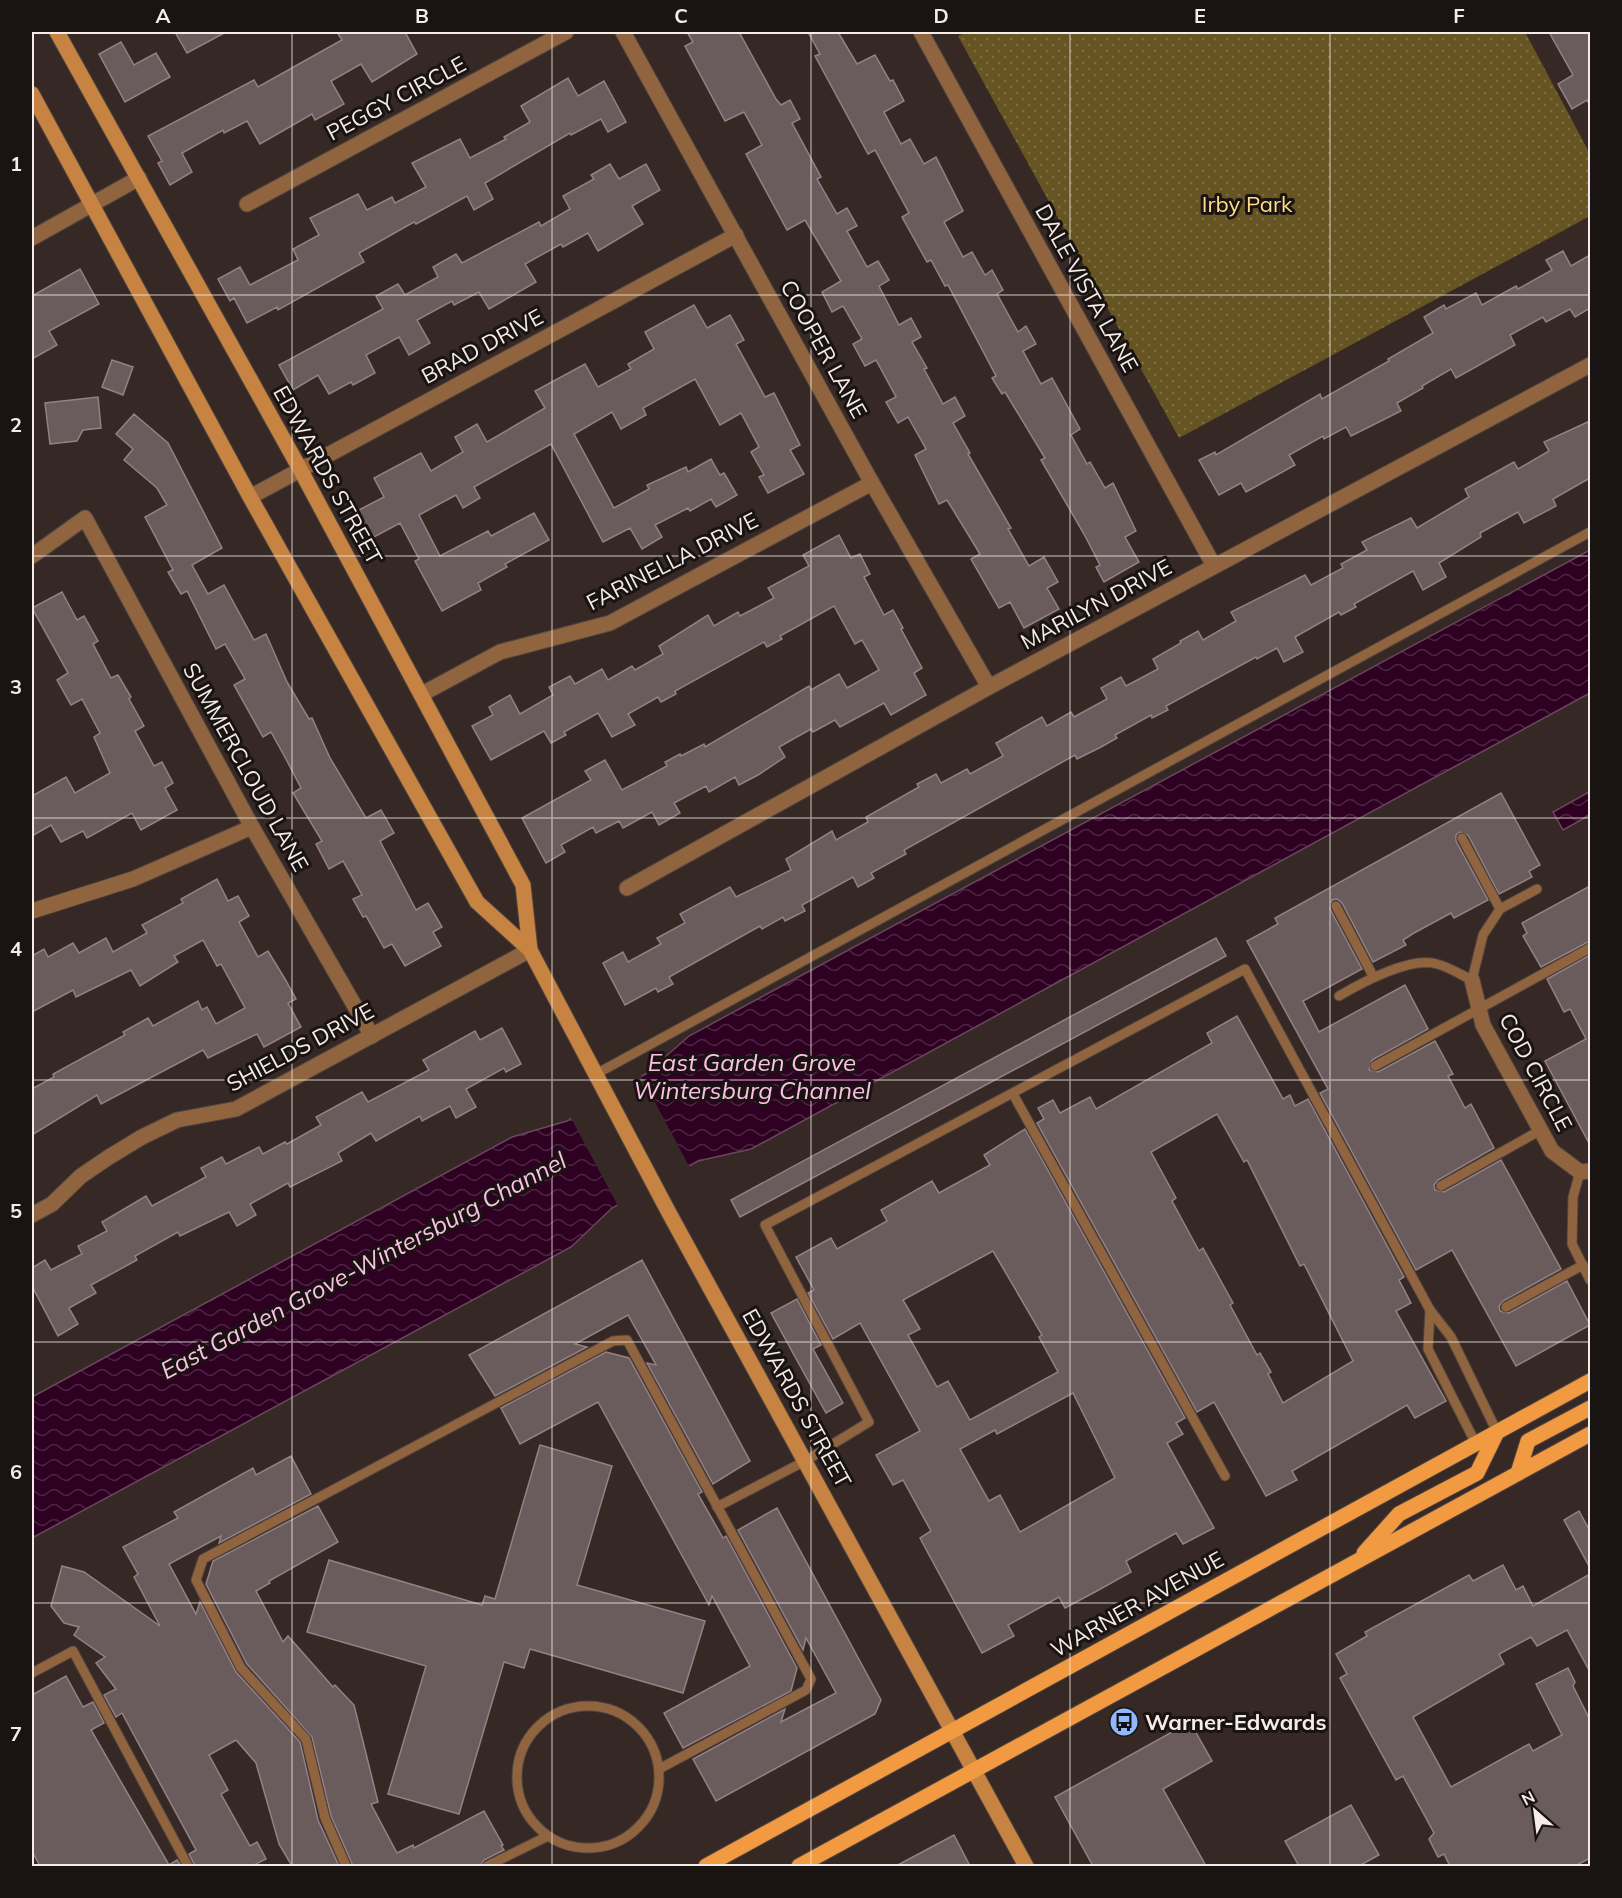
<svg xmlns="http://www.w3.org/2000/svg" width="1622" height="1898" viewBox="0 0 1622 1898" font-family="Mulish,sans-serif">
<defs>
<pattern id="park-dots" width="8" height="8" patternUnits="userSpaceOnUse" patternTransform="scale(1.5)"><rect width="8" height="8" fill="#665423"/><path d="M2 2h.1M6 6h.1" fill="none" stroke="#7c6d43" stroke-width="1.8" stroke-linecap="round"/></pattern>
<pattern id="water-waves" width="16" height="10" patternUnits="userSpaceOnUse" patternTransform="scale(1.5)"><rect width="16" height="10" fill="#2e0022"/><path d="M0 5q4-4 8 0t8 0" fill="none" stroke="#4d2542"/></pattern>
</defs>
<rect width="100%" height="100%" fill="#362925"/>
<polygon fill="url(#park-dots)" points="966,32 1525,32 1590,154 1590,216 1179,438 958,36"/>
<g fill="url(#water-waves)" stroke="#6a475e" stroke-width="1.5">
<polygon points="1590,550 1590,693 751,1149 698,1161 612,1208 571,1247 32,1538 32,1397 512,1137 567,1121 647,1073 689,1036"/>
<polygon points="1589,792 1590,815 1563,830 1553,812"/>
</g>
<polygon fill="#362925" points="640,1074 690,1168 619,1208 570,1116"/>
<g fill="#6a5b5d" stroke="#938285" stroke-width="1.5" fill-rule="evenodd">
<polygon points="175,32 226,32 187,53"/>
<polygon points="337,32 405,32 417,54 372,82 361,64 331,81 344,104 315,120 312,114 260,144 247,121 224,133 223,130 182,153 192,172 170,185 158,163 162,161 148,136 254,80 258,87 324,50 342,40"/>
<polygon points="687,32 739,32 776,99 781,105 790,100 800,119 792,123 821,177 817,179 837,214 847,208 857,226 847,231 867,267 878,261 889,280 879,286 899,325 911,318 921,337 912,342 927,368 924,369 943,404 955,397 965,416 953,423 970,453 968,454 1011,528 1008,529 1029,566 1044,557 1058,582 1047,588 1059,609 1024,628 1010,602 999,608 971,559 980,554 947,500 939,504 915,455 926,449 908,417 898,423 886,402 896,397 876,360 865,366 853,344 862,339 843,306 832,312 822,292 841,281 805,220 787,230 746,154 762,145 744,112 725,121 685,46 693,42"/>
<polygon points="808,32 838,32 857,64 875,55 890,81 893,80 904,101 884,112 901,144 910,139 924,164 936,157 963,211 944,222 963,257 972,252 985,275 992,270 1003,290 997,294 1018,332 1026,326 1036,344 1023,351 1041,384 1052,378 1080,429 1071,435 1087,464 1090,462 1105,488 1113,483 1136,531 1125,537 1139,562 1104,582 1096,567 1100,565 1084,534 1041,460 1045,458 1005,392 1002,394 992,378 996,376 948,285 945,286 931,260 927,262 902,217 909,213 875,150 868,154 815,56 820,54"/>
<polygon points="1549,32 1590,32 1590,106 1587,100 1572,109 1558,84 1573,75"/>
<polygon points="121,42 134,65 156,53 170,77 125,102 99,54"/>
<polygon points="568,78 578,96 604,81 626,122 608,132 601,119 571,135 570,133 485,183 493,199 474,210 467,196 416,224 414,222 359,253 364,262 278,310 277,307 247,323 234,298 230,301 218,279 240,267 250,285 298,260 293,249 319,235 310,218 358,194 367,210 392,197 395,203 426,187 412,163 460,139 470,158 506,139 504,137 530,122 521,106"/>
<polygon points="610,164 619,179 646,164 660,190 632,206 643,224 598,251 588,233 563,247 561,244 525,264 536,282 489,309 479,292 454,305 452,301 417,320 430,343 409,355 399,337 366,355 375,373 353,385 351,382 329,394 318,375 293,390 279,365 383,309 376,296 398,284 405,295 438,277 433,267 456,254 462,263 539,222 541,226 570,209 563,196 594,179 591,175"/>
<polygon points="1563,251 1571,266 1590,255 1590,308 1575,317 1570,309 1546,322 1543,317 1510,335 1515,345 1456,378 1451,369 1422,386 1423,388 1397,403 1401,411 1351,436 1346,427 1324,439 1323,436 1289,455 1295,465 1246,492 1241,483 1219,495 1199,460 1215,452 1216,455 1320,394 1322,399 1389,361 1388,359 1433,333 1424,317 1444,305 1446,309 1476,293 1482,305 1516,286 1518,289 1552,270 1546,260"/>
<polygon points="80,269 99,304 49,331 57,345 32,359 32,296"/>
<polygon points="694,305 707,328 730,315 744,340 736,344 765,397 774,393 800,445 790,450 804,474 768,493 759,477 764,475 751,452 759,447 741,413 720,425 695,379 643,408 646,415 621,429 612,412 574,434 614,508 649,489 647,485 686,467 688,472 711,459 720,475 724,473 737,495 716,507 711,499 690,511 688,508 655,525 662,537 642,549 630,528 603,542 551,444 474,487 480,498 463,508 456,495 419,515 440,556 488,531 491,536 534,513 549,540 505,564 507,567 478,583 481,590 442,611 415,561 419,559 400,523 372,538 357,511 384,497 374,478 421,453 431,471 463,452 455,437 477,424 487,442 545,408 535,391 585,364 598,387 631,369 628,364 654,349 645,332"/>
<polygon points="112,360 133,367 123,395 102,387"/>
<polygon points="98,397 101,428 83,430 77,441 50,444 45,403"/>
<polygon points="134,414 168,443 222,548 192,565 208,594 224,585 254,640 266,634 287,682 309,719 312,718 330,758 366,818 381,810 394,833 380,841 416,910 428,903 442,927 433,932 441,946 405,966 392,944 384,948 366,916 363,917 353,899 362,895 343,861 329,869 316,844 322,841 293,793 301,788 287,761 271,732 263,737 234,685 245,679 225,644 216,649 187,591 181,594 168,572 173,570 145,517 167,505 157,488 124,460 133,449 116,434"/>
<polygon points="1590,421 1590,478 1553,499 1556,506 1524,523 1518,512 1480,533 1481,537 1439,563 1446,577 1423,590 1413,571 1354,604 1356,607 1341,615 1339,612 1295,637 1303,652 1284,662 1277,648 1257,659 1256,657 1166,706 1168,710 1152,718 1151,715 1115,735 1117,738 1101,747 1077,759 1075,755 904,850 906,854 871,873 874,878 858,887 853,877 802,905 805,911 785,921 783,917 762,929 760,926 669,977 673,984 658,992 656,988 625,1005 603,963 623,952 628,962 661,944 657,938 685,923 680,914 730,887 736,897 791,870 786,859 832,831 836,840 868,822 866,817 919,787 917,784 936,774 941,783 967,769 970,774 1003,756 996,743 1042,717 1047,726 1071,712 1074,717 1107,699 1101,688 1121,677 1126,686 1158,669 1153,659 1181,643 1180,641 1198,631 1203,640 1236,621 1231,612 1305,575 1311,585 1343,568 1341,564 1367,550 1362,542 1411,518 1417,528 1469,497 1465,489 1514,462 1518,469 1549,451 1544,442"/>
<polygon points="839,535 851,558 860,554 870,574 864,577 884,615 893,610 903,628 901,629 922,668 914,673 926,695 891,715 884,703 840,727 835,720 813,732 811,729 779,747 785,757 758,775 739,785 735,777 709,792 706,786 674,803 680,813 659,825 652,812 623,828 619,821 596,833 593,827 561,845 565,852 546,863 522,818 591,780 585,771 605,760 622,790 667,766 665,762 680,754 681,756 704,744 705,747 809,686 811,690 839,674 847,688 879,670 862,640 855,644 834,606 780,636 782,639 767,647 764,642 675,691 676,694 661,702 658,697 628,714 635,725 612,737 598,713 564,732 566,735 551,743 544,731 491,760 472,726 493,715 489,707 510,695 520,714 553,695 549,687 570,676 575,684 602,669 608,680 632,666 635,670 663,654 659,646 708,615 714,626 738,612 740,616 774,598 768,588 809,566 803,555"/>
<polygon points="62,592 77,620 84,616 98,641 93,644 111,678 118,675 131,697 129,699 144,726 135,731 154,766 162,762 173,783 165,788 177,810 141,830 132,813 87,838 83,831 61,842 51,825 32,836 32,796 66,777 75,793 110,773 94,737 100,733 82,699 71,705 57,680 68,673 32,608"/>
<polygon points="1501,793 1540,865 1529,871 1532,877 1499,894 1468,835 1459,832 1456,835 1456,841 1488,900 1454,918 1451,913 1414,933 1403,940 1406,945 1373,962 1342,903 1337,899 1332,900 1330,909 1362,969 1303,1001 1319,1032 1405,985 1428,1029 1372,1060 1369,1070 1378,1072 1435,1041 1453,1074 1448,1076 1465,1108 1471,1104 1494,1148 1438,1180 1434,1185 1435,1190 1444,1192 1501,1160 1561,1269 1503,1301 1499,1306 1500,1311 1509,1313 1567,1281 1590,1325 1516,1366 1452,1250 1416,1270 1320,1093 1328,1089 1247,941 1278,924 1275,918"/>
<polygon points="217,879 228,901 238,896 249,916 239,922 258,957 268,951 285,979 296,999 288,1003 301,1027 264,1047 257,1034 208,1058 203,1050 101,1104 97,1095 32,1135 32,1089 54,1077 53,1074 125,1035 123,1032 148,1018 153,1026 198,1001 202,1010 207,1007 216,1024 245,1008 221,964 217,966 203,940 174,956 178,962 140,986 131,970 76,997 73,990 32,1012 32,956 44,949 48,957 73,943 79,953 106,938 113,952 147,933 142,925 183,903 181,899"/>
<polygon points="1590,886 1590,941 1541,967 1523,936 1527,933 1522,923"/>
<polygon points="1216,938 1226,956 740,1217 731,1200"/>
<polygon points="1590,955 1590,1145 1545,1061 1586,1039 1570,1009 1564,1012 1547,979"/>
<path d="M1237,1016L1283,1099L1290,1095L1295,1106L1308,1099L1404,1277L1399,1280L1411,1303L1396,1311L1446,1401L1415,1418L1407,1405L1292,1471L1297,1480L1266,1496L1214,1402L1197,1412L1037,1123L1044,1119L1038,1108L1053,1100L1060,1113L1090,1097L1096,1109L1212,1043L1207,1033ZM1217,1114L1244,1162L1247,1160L1300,1266L1304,1264L1353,1361L1283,1403L1268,1374L1271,1372L1260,1353L1257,1355L1230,1305L1233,1303L1222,1283L1203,1248L1199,1251L1172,1201L1176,1198L1151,1152Z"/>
<polygon points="502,1028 521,1064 506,1072 504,1068 466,1089 476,1107 456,1118 450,1106 422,1121 420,1116 376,1141 371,1133 338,1153 342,1161 290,1187 288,1183 250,1204 256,1215 237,1226 229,1212 180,1236 178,1232 135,1256 137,1260 91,1285 96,1293 69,1308 78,1324 58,1336 32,1286 32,1268 45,1260 51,1270 82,1254 78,1246 107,1231 102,1222 146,1196 152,1206 206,1177 201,1168 222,1157 226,1164 259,1147 263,1154 285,1142 287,1144 321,1125 316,1117 362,1092 368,1102 429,1070 423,1060 475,1031 480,1040"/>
<path d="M1025,1129L1185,1418L1176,1423L1183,1434L1167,1443L1214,1528L1183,1544L1176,1533L1126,1561L1131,1572L1095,1592L1065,1608L1059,1597L1008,1625L1014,1636L982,1653L920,1538L931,1531L903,1480L893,1485L876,1455L920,1431L860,1323L833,1339L808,1293L814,1290L796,1257L831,1238L837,1249L887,1221L881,1210L932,1181L939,1193L990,1165L984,1155ZM993,1251L1042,1335L1039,1337L1058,1372L970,1420L948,1381L937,1387L908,1335L920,1329L903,1300ZM1073,1393L1115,1478L1020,1532L1000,1495L989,1501L960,1449L995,1430L997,1434Z"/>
<polygon points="642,1260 750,1461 713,1484 647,1363 656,1365 628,1315 575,1344 587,1347 495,1396 469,1355"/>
<polygon points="797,1299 821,1345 813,1349 843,1403 826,1413 771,1313"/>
<polygon points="606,1352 629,1358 702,1492 698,1494 723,1538 726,1536 797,1668 791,1691 683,1748 664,1713 750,1666 712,1596 709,1605 598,1402 520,1444 501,1408"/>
<polygon points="540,1445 612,1466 577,1585 705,1621 683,1693 530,1649 524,1668 504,1662 459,1814 388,1794 426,1666 307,1632 329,1560 482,1605 485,1596 495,1599"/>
<polygon points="291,1456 311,1494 219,1543 221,1536 169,1564 196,1614 200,1602 236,1672 300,1742 318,1820 339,1866 292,1866 279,1844 256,1763 236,1740 209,1755 228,1790 221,1794 250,1846 257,1842 266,1859 252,1866 195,1866 189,1854 196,1850 122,1713 116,1717 104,1695 116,1689 96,1663 105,1657 74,1635 79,1627 64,1623 51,1606 62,1566 84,1572 160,1626 134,1577 138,1574 123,1547 178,1518 174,1512 253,1468 256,1475"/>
<polygon points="318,1506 338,1542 269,1581 270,1583 256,1591 283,1642 288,1636 333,1687 335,1685 354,1705 378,1802 371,1804 397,1853 413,1845 414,1848 484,1811 503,1845 501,1846 504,1850 484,1860 480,1866 353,1866 331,1816 312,1737 247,1664 206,1584 213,1561"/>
<polygon points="777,1508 881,1700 875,1714 716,1801 693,1759 785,1709 781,1722 836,1693 806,1638 803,1650 738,1530"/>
<polygon points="1579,1511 1590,1531 1590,1568 1564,1520"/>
<polygon points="1503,1565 1516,1590 1523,1586 1533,1606 1590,1574 1590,1672 1567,1630 1537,1646 1531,1637 1499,1654 1504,1664 1413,1717 1451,1787 1529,1744 1533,1751 1562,1735 1536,1684 1568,1668 1575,1682 1573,1686 1590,1720 1590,1858 1575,1866 1450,1866 1444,1854 1438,1857 1429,1839 1434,1833 1403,1776 1396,1780 1340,1678 1347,1674 1336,1654 1367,1636 1365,1632 1469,1575 1473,1581"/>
<polygon points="66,1676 83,1707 93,1702 104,1723 91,1730 169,1865 177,1860 181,1866 40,1866 32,1851 32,1695"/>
<polygon points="1190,1722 1212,1761 1163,1789 1206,1866 1093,1866 1055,1797"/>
<polygon points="1351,1805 1379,1855 1359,1866 1299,1866 1285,1841"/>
<polygon points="954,1835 970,1866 896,1866"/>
</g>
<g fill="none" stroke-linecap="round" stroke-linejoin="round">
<g stroke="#514441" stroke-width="11">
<g id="lane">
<polyline points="1462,838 1500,909"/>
<polyline points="1336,906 1373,976"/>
<path d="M1339,996C1361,983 1411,956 1437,964C1449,967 1461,975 1472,980L1483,935L1500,909L1537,889"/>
<polyline points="1375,1066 1590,948"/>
<polyline points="596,1074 1590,532"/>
<polyline points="1013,1094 1225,1476"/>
<polyline points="1580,1172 1573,1197 1572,1244 1590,1280"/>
<polyline points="1441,1186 1541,1130"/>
<polyline points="1506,1307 1583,1265"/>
<polyline points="1430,1310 1428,1349 1476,1444"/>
<polyline points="717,1507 805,1461 869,1422 765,1225 1245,969 1430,1310 1451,1337 1497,1432"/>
<polyline points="32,1673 73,1651 188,1866"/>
<circle cx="588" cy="1777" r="71"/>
<polyline points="346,1866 325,1818 306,1739 241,1668 196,1580 203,1559 613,1341 627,1340 811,1679 806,1690 659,1769"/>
<polyline points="487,1866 548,1836"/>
</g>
</g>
<g stroke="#514441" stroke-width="17">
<g id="street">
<polyline points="623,32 872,483 989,687"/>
<polyline points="921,32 1214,566"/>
<polyline points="247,204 566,32"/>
<polyline points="32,238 139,178"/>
<polyline points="250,497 736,235"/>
<polyline points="32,556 85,518 252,827 372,1036"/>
<polyline points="422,694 500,652 610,623 872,483"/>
<polyline points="627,888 989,687 1590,365"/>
<polyline points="32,911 133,879 252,827"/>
<polyline points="1472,980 1483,1025 1552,1151 1580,1172 1590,1171"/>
<polyline points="32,1215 52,1204 81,1176 109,1157 142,1137 177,1120 236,1109 530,950"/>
</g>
</g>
<g stroke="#514441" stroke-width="17">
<g id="secondary">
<polyline points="57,32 300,469 523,885 530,950"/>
<polyline points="32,94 250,497 477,902 530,950 668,1211 1026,1866"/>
</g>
</g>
<g stroke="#514441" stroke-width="17">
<g id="primary">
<polyline points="1518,1473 1528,1441 1590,1408"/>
<polyline points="1364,1553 1399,1514 1477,1473 1497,1432"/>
<polyline points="706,1866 1590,1381"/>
<polyline points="799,1866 1590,1434"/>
</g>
</g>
<use href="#lane" stroke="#8f643e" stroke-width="9"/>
<use href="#street" stroke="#8f643e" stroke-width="15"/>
<use href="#secondary" stroke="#c78342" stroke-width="15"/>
<use href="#primary" stroke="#f29a42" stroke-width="15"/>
</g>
<path fill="none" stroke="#f5ecea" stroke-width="1.5" stroke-opacity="0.55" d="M292,32V1866M552,32V1866M811,32V1866M1070,32V1866M1330,32V1866M32,295H1590M32,556H1590M32,818H1590M32,1080H1590M32,1342H1590M32,1603H1590"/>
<defs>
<g id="bus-disc" transform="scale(1.5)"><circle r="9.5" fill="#90b8fd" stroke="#191311"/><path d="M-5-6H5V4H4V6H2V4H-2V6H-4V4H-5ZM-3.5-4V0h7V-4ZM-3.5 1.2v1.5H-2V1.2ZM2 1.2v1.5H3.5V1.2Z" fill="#111"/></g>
</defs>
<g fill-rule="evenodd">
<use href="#bus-disc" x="1124" y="1722"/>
</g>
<g text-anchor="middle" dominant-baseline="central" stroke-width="6" stroke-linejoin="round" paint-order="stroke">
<g font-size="22" fill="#f5ecea" stroke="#191311">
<text transform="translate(396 98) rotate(-28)">PEGGY CIRCLE</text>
<text transform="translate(1087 288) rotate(61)">DALE VISTA LANE</text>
<text transform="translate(482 346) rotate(-28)">BRAD DRIVE</text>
<text transform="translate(824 349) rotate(61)">COOPER LANE</text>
<text transform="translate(328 475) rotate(61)">EDWARDS STREET</text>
<text transform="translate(672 561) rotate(-27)">FARINELLA DRIVE</text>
<text transform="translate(1096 604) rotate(-28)">MARILYN DRIVE</text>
<text transform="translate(246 767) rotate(61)">SUMMERCLOUD LANE</text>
<text transform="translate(300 1047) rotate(-28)">SHIELDS DRIVE</text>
<text transform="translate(1536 1072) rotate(62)">COD CIRCLE</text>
<text transform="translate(797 1398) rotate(61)">EDWARDS STREET</text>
<text transform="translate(1137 1604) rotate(-29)">WARNER AVENUE</text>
</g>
<g font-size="22" fill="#ffdd86" stroke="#191311">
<text x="1247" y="204">Irby Park</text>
</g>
<g font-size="22" font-weight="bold" fill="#f5ecea" stroke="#191311" text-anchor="start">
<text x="1145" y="1722">Warner-Edwards</text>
</g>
<g font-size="24" font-style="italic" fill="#fdc0e5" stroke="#191311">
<text x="752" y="1062">East Garden Grove<tspan x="752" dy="28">Wintersburg Channel</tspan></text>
<text transform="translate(363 1265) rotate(-28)">East Garden Grove-Wintersburg Channel</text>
</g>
</g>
<rect width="1622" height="1898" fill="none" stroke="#191311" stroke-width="66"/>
<g transform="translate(1535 1811) rotate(332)" stroke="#191311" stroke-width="4.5" paint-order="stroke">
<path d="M0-4.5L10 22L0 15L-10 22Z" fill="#f5ecea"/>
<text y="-9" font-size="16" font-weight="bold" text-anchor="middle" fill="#f5ecea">N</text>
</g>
<rect x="33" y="33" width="1556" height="1832" fill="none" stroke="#f5ecea" stroke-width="2"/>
<g font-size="20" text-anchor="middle" font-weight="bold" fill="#f5ecea">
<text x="163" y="23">A</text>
<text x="422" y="23">B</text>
<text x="681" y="23">C</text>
<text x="941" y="23">D</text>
<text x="1200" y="23">E</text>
<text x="1459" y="23">F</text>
<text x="16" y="171">1</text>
<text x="16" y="432">2</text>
<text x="16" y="694">3</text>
<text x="16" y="956">4</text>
<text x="16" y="1218">5</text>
<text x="16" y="1479">6</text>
<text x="16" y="1741">7</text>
</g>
</svg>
